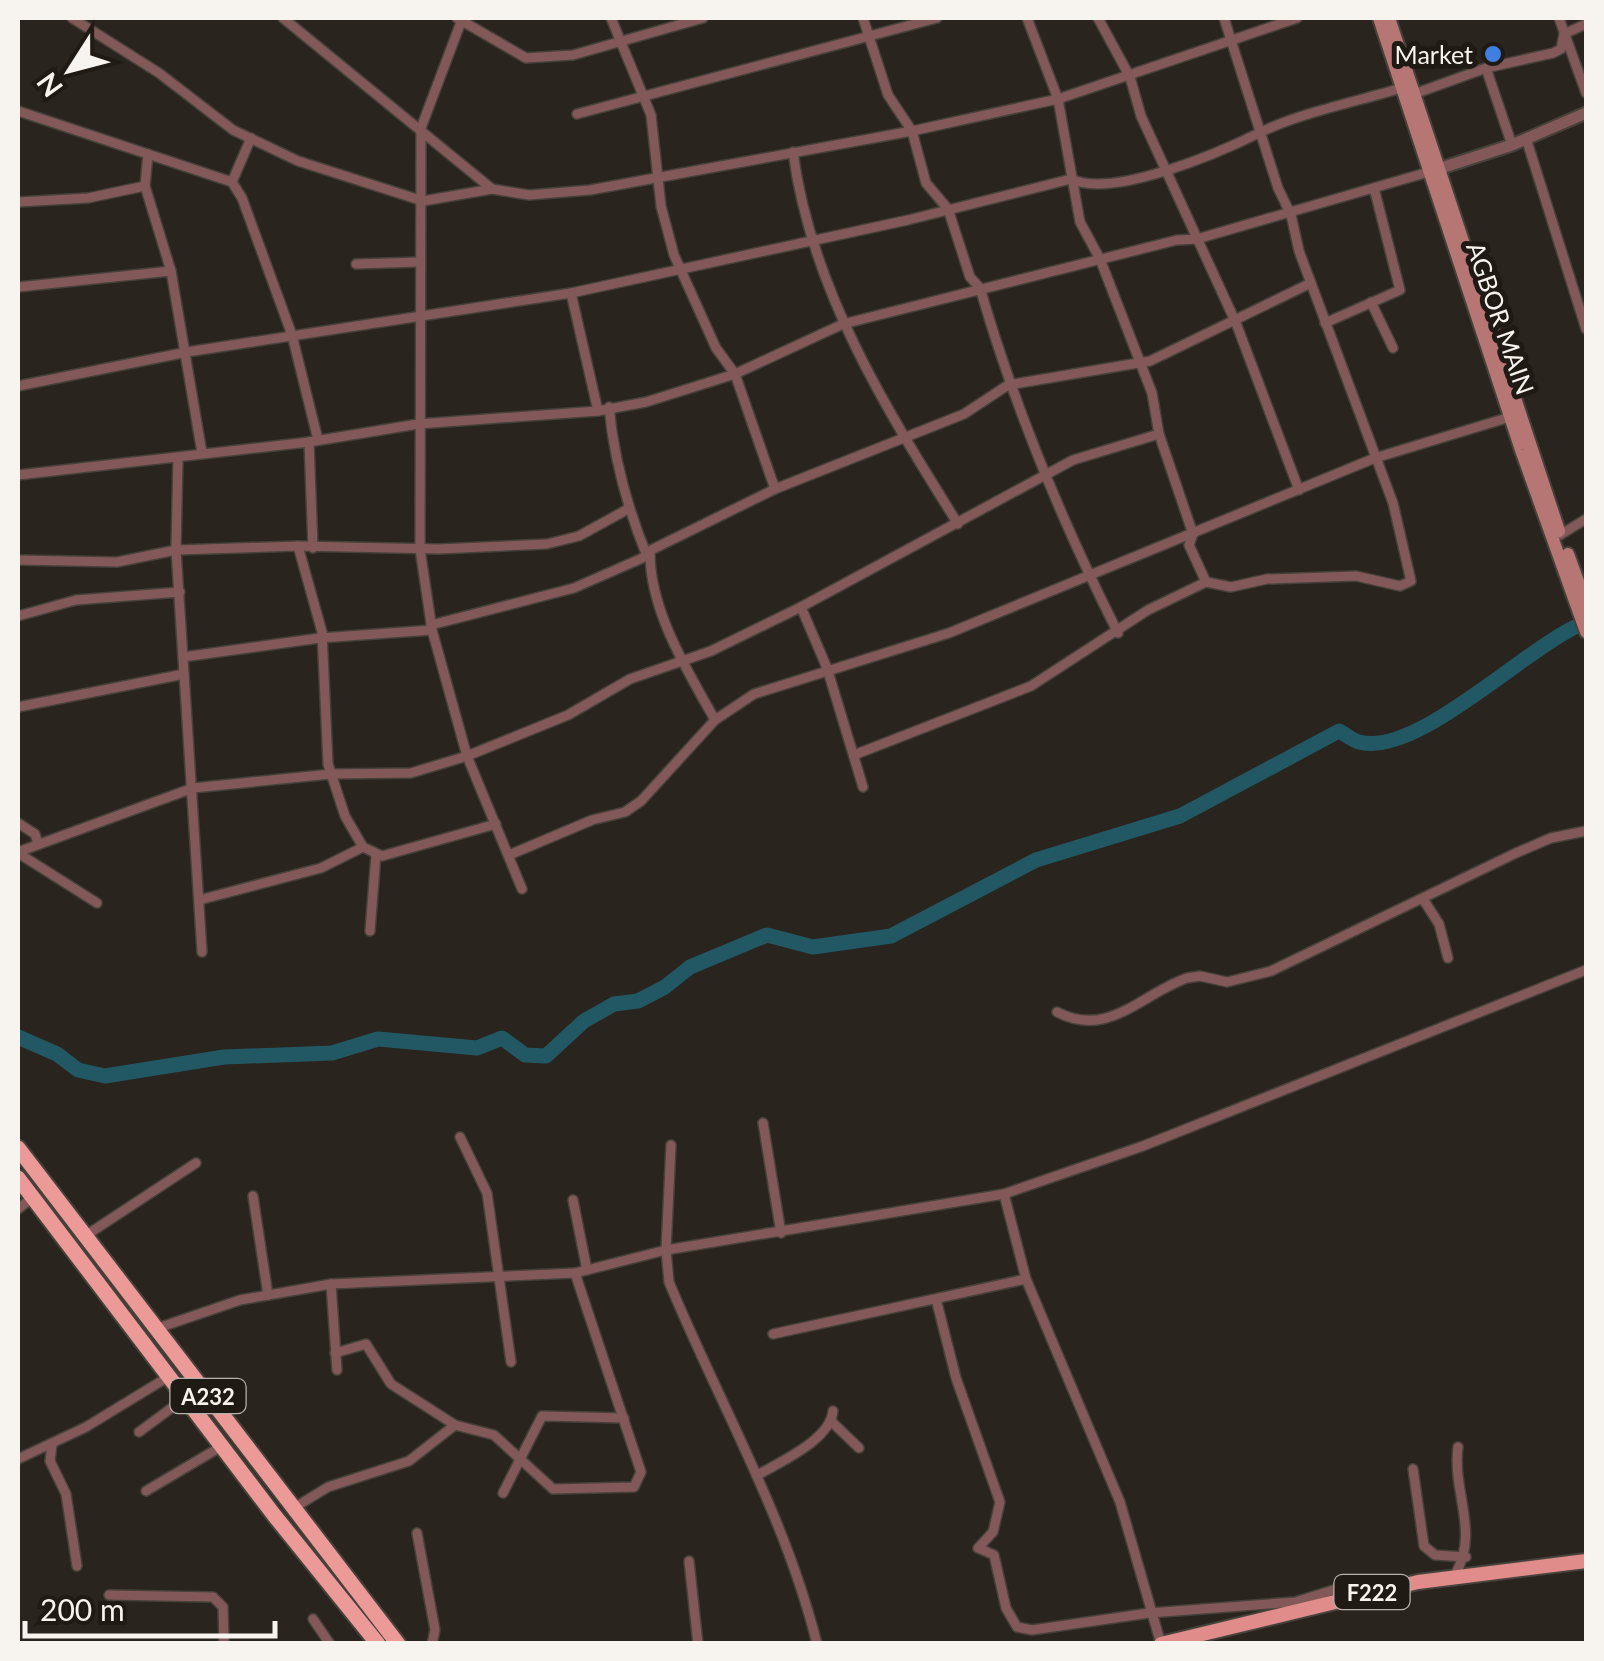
<svg xmlns="http://www.w3.org/2000/svg" width="1604" height="1661" viewBox="0 0 1604 1661" font-family="Lato,sans-serif">
<rect width="100%" height="100%" fill="#29241d"/>
<g fill="none" stroke-linecap="round" stroke-linejoin="round">
<path stroke="#225864" stroke-width="15" d="M18,1037L57,1054L78,1070L105,1076L224,1057L332,1053L378,1039L477,1048L502,1038L525,1055L546,1056L584,1021L614,1004L638,1001L665,987L690,967L767,935L813,947L891,936L1036,860L1180,816L1339,731C1345,734 1352,740 1359,742C1418,758 1528,644 1586,622"/>
<g stroke="#46413a" stroke-width="12">
<g id="minor">
<polyline points="72,18 159,73 233,130 298,161 423,201 492,189 529,195 590,190 912,131 1058,99 1297,18"/>
<polyline points="283,18 492,189"/>
<polyline points="457,18 526,58 573,55 703,18"/>
<polyline points="611,18 651,115 661,206 674,255 716,348 735,374 775,489"/>
<path d="M863,18L888,95L912,131L926,183L948,209L970,277L980,288C1015,409 1061,520 1118,633"/>
<polyline points="1027,18 1058,99 1080,222 1100,259 1152,393 1159,434 1193,534 1189,545 1206,582"/>
<polyline points="1098,18 1130,77 1141,116 1236,323 1299,490"/>
<polyline points="1559,18 1586,93"/>
<polyline points="461,22 421,128 420,549 432,630 467,756 522,889"/>
<polyline points="1486,68 1512,145"/>
<polyline points="18,111 232,182 242,198 292,335 318,440"/>
<polyline points="577,114 937,18"/>
<polyline points="1526,138 1586,329"/>
<path d="M793,152C811,289 886,409 958,524"/>
<polyline points="148,154 145,186 171,271 202,453"/>
<polyline points="232,182 251,138"/>
<polyline points="18,202 88,198 145,186"/>
<polyline points="356,264 420,262"/>
<polyline points="18,287 171,271"/>
<polyline points="571,293 598,411"/>
<polyline points="1371,302 1393,348"/>
<polyline points="1325,323 1400,290 1374,188"/>
<path d="M18,386L187,352L571,293L908,220L1071,179C1113,199 1221,152 1261,132C1303,112 1356,102 1401,88L1414,94L1486,68L1553,53L1561,49L1564,34L1586,24"/>
<path d="M609,407C614,460 627,507 647,556"/>
<polyline points="309,442 313,548"/>
<polyline points="178,458 176,550 202,952"/>
<polyline points="18,475 309,442 418,424 598,411 646,402 735,374 843,324 1177,240 1197,239 1432,171"/>
<polyline points="1560,535 1586,519"/>
<polyline points="298,546 322,632 328,764 345,816 363,847 382,856 496,824"/>
<path d="M650,553C650,611 687,670 715,720"/>
<polyline points="18,560 117,562 176,550 298,546 439,549 547,544 579,536 628,509"/>
<polyline points="801,607 827,668 863,787"/>
<polyline points="18,616 76,600 180,592"/>
<polyline points="431,625 574,588 647,556 651,550 775,489 964,414 1008,385 1150,361 1311,283"/>
<polyline points="183,657 320,638 432,630"/>
<polyline points="18,707 184,674"/>
<polyline points="854,755 1031,686 1148,610 1206,582 1231,587 1267,579 1356,576 1400,586 1411,581 1393,503 1299,251 1291,215 1278,188 1224,18"/>
<polyline points="18,823 35,834 38,844"/>
<polyline points="18,852 193,788 331,774 411,773 467,756 568,715 630,679 711,651 801,607 1073,460 1159,434"/>
<polyline points="18,853 97,903"/>
<polyline points="509,855 592,820 625,812 641,801 715,720 754,694 949,633 1375,458 1510,417"/>
<polyline points="1423,899 1439,924 1448,958"/>
<polyline points="199,900 321,868 363,847"/>
<polyline points="370,931 376,855"/>
<path d="M1057,1012C1108,1039 1141,994 1187,978L1200,976L1227,982L1271,971L1516,853L1551,838L1586,831"/>
<polyline points="763,1123 781,1233"/>
<polyline points="460,1137 487,1193 511,1362"/>
<path d="M671,1145L666,1250L669,1282C719,1403 785,1515 817,1644"/>
<polyline points="1004,1194 1026,1279 1120,1502 1161,1644"/>
<polyline points="253,1196 268,1295"/>
<polyline points="573,1200 587,1270"/>
<polyline points="18,1209 33,1197"/>
<polyline points="85,1236 196,1163"/>
<polyline points="331,1284 337,1370"/>
<polyline points="936,1299 956,1378 1000,1502 993,1532 978,1548 994,1555 1006,1608 1017,1627 1032,1630 1149,1613 1295,1602 1356,1583 1370,1593"/>
<polyline points="158,1328 240,1300 331,1284 575,1273 666,1250 1004,1194 1143,1146 1586,970"/>
<polyline points="773,1334 1026,1279"/>
<polyline points="335,1353 366,1344 391,1384 455,1425"/>
<polyline points="831,1421 859,1448"/>
<polyline points="139,1432 185,1398"/>
<polyline points="52,1444 50,1461 66,1494 77,1566"/>
<polyline points="18,1459 86,1427 168,1377"/>
<polyline points="1413,1469 1424,1546 1435,1555 1466,1557"/>
<path d="M758,1475C781,1461 830,1440 833,1411"/>
<polyline points="146,1491 222,1446"/>
<polyline points="503,1493 542,1416 624,1418"/>
<polyline points="292,1509 328,1487 409,1461 455,1425 494,1435 553,1489 634,1487 641,1472 575,1273"/>
<polyline points="417,1533 435,1630 432,1644"/>
<polyline points="689,1561 698,1644"/>
<path d="M1455,1575C1480,1531 1452,1493 1458,1447"/>
<polyline points="109,1595 213,1597 223,1607 224,1644"/>
<polyline points="313,1619 330,1644"/>
</g>
</g>
<g stroke="#46413a" stroke-width="15">
<polyline id="tertiary" points="1432,171 1512,145 1586,113"/>
</g>
<g stroke="#46413a" stroke-width="16">
<g id="secondary">
<polyline points="1379,18 1521,450 1586,632"/>
<polyline points="1389,18 1559,531"/>
<polyline points="1568,554 1586,603"/>
</g>
</g>
<g stroke="#46413a" stroke-width="18">
<polyline id="primary" points="1161,1644 1418,1582 1586,1561"/>
</g>
<g stroke="#46413a" stroke-width="19">
<g id="trunk">
<polyline points="18,1148 398,1644"/>
<polyline points="18,1178 274,1515 378,1644"/>
</g>
</g>
<use href="#minor" stroke="#825958" stroke-width="9"/>
<use href="#tertiary" stroke="#825958" stroke-width="11"/>
<use href="#secondary" stroke="#b67674" stroke-width="12"/>
<use href="#primary" stroke="#df8c8a" stroke-width="14"/>
<use href="#trunk" stroke="#ec9a98" stroke-width="15"/>
</g>
<circle fill="#3f7fe0" stroke="#1f1a14" stroke-width="4" cx="1493" cy="54" r="10"/>
<g text-anchor="middle" dominant-baseline="central" stroke-width="10" stroke-linejoin="round" paint-order="stroke">
<g fill="#1f1a14" stroke="#b6b2ad" stroke-width="2.5">
<rect x="170.5" y="1379" width="75" height="34" rx="8"/>
<rect x="1334.5" y="1575" width="75" height="34" rx="8"/>
</g>
<g font-size="22" font-weight="bold" fill="#f7f3ef">
<text x="208" y="1396">A232</text>
<text x="1372" y="1592">F222</text>
</g>
<g font-size="25" fill="#f7f3ef" stroke="#1f1a14" text-anchor="end">
<text x="1473" y="54">Market</text>
</g>
<g font-size="25" fill="#f7f3ef" stroke="#1f1a14">
<text transform="translate(1501 318) rotate(71)">AGBOR MAIN</text>
</g>
</g>
<rect width="1604" height="1661" fill="none" stroke="#f7f3ef" stroke-width="40"/>
<g transform="translate(70 70) rotate(234)" stroke="#1f1a14" stroke-width="8" paint-order="stroke">
<path d="M0-8L18 38L0 25L-18 38Z" fill="#f7f3ef"/>
<text y="-15" font-size="28" font-weight="bold" text-anchor="middle" fill="#f7f3ef">N</text>
</g>
<path d="M25 1621v15h250v-15" fill="none" stroke="#f7f3ef" stroke-width="5"/>
<text x="40" y="1621" font-size="30" fill="#f7f3ef" stroke="#1f1a14" stroke-width="8" paint-order="stroke">200 m</text>
</svg>
